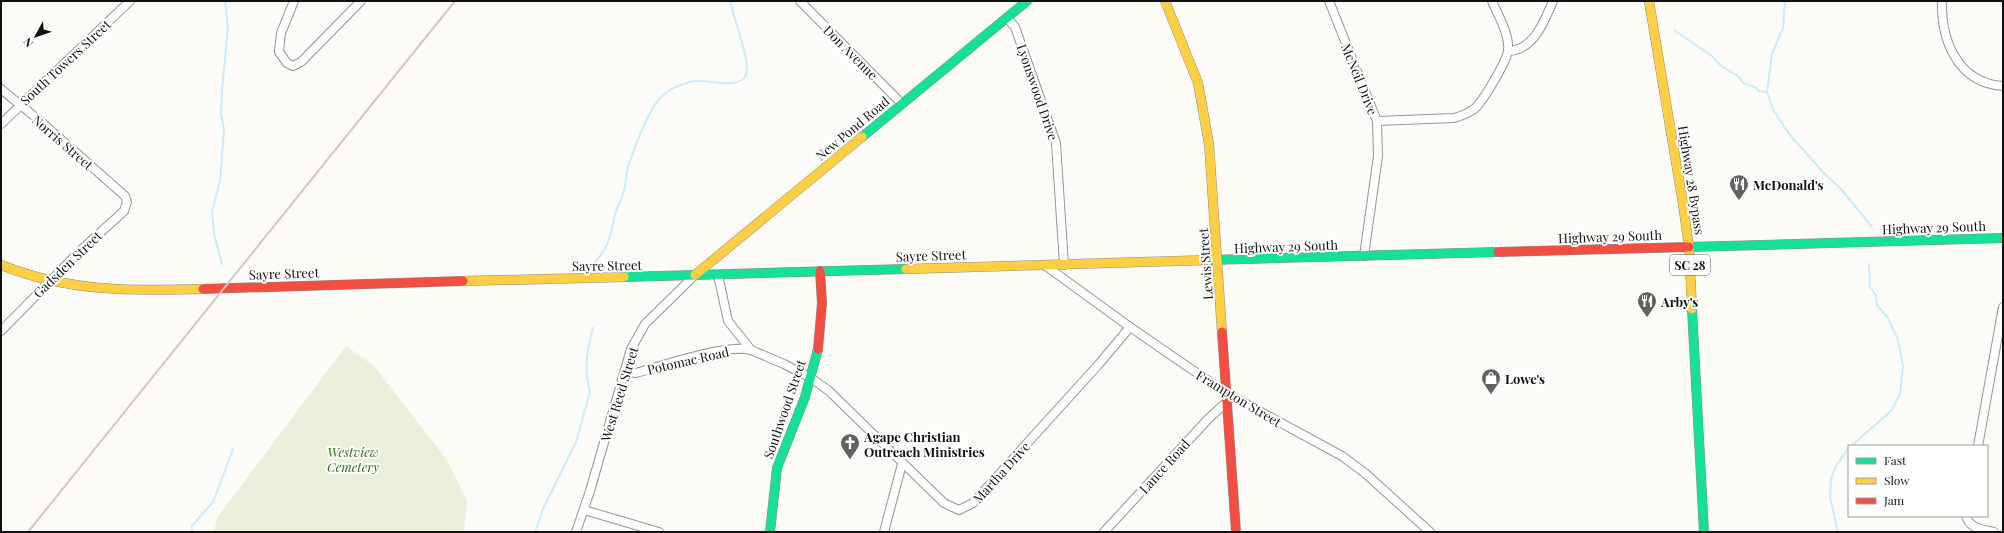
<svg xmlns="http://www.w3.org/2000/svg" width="2004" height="533" viewBox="0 0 2004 533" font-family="'Playfair Display',serif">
<rect width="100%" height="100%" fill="#fcfbf7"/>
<polygon fill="#eaefd9" points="346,346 374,366 447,460 467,501 464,532 214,532 217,518"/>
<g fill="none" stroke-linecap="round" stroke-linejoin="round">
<g stroke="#caebfa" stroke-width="2">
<polyline points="1785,1 1783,28 1772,54 1767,92 1773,110 1790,135 1823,172 1841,189 1872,227"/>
<polyline points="1674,30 1712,56 1720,65 1739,77 1743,83 1755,87 1759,91 1767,92"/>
<polyline points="222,264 214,234 212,212 220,180 224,130 221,113 222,91 228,27 225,1"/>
<path d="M592,265C610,247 610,237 615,214C617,207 621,201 623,194C626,185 626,176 628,167C634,148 648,110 662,96C671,88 682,83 695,81C708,80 740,90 746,75C751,62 733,16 730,1"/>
<polyline points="1851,446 1891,411 1900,394 1903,366 1898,340 1888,318 1877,305 1876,295 1870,287 1869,264"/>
<polyline points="192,532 192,526 213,502 233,449"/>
<path d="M535,532L543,509L576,442L590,392C584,372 587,348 593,328"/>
<polyline points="1838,532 1830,497 1831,479 1836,466 1849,447"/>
</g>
<g stroke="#969694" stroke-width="10">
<g id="street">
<polyline points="294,1 281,33 279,52 287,63 293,66 301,62 361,1"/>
<polyline points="800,1 902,104"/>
<polyline points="1329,1 1377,121 1378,156 1364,256"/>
<path d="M1942,1C1941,41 1958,83 2003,86"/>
<polyline points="1007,18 1015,27 1056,143 1064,265"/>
<path d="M1508,51C1534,50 1544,22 1553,1"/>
<polyline points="1,89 40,121 125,196 127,202 124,211 80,251 1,331"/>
<path d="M1377,121L1454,118C1461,116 1468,114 1474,109C1483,102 1506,62 1508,51C1510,35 1498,15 1492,1"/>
<polyline points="1,124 130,1"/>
<polyline points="1046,266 1130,327 1226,393 1342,456 1366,474 1430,532"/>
<polyline points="718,275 728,321 751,350 784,364 811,378 829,391 944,503 959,510 973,503 1099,364 1130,327"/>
<path d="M625,371L636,373C662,366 728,343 751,350"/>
<polyline points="1978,446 2003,307"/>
<polyline points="584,510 659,532"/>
<path d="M1966,516C1970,529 1982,529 1994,532"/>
<polyline points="576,532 590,491 631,349 645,324 695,275"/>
<polyline points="884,532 902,464"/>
<polyline points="1104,532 1209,418 1227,402"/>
</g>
</g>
<g stroke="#8d8c8b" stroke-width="10">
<g id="fast">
<polyline points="862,137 1027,1"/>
<polyline points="1689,247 2003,238"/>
<polyline points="1209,260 1498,252"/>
<polyline points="624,277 906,269"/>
<polyline points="1692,309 1704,532"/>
<polyline points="770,532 777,468 805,397 818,349"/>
</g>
</g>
<g stroke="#8d8c8b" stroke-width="10">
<g id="slow">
<polyline points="1165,1 1198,83 1209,144 1222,332"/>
<polyline points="1649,1 1683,204 1689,247 1692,309"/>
<path d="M1,265C68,292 132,291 203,289"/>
<polyline points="906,269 1209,260"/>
<polyline points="695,275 862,137"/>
<polyline points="463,281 624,277"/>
</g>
</g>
<g stroke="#8d8c8b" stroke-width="10">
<g id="jam">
<polyline points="1498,252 1689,247"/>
<polyline points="203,289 463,281"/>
<polyline points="1222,332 1236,532"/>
<polyline points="818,349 822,303 820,271"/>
</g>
</g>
<use href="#street" stroke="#fffefe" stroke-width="8"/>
<use href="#fast" stroke="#16e098" stroke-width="9"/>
<use href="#slow" stroke="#ffcf43" stroke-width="9"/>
<use href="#jam" stroke="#f24e42" stroke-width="9"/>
<polyline stroke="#dac5c6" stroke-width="2" points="28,532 455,1"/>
</g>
<defs>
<g id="restaurant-pin" transform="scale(1)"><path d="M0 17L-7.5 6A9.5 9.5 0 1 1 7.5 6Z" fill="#636261" stroke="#fff"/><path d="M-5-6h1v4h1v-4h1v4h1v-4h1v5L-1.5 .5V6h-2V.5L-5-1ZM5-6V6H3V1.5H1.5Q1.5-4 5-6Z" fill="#fff"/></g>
<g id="shop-pin" transform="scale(1)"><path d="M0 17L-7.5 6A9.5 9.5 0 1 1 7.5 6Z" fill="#636261" stroke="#fff"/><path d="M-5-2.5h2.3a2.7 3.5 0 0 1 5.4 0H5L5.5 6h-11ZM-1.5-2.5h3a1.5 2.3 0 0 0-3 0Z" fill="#fff"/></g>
<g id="church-pin" transform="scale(1)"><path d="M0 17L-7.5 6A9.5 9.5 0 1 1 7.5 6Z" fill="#636261" stroke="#fff"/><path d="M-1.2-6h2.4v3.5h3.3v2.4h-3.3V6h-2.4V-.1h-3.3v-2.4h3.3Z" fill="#fff"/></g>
</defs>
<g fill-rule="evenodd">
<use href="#restaurant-pin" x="1739" y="184"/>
<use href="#restaurant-pin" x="1647" y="301"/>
<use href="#shop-pin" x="1491" y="378"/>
<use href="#church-pin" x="850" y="443"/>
</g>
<g text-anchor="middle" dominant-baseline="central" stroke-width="4" stroke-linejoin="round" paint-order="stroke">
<rect fill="#fff" stroke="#585858" stroke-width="1" x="1670" y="255" width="40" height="20" rx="3"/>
<g font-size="12" font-weight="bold" fill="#101010">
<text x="1690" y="265">SC 28</text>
</g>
<g font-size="13" fill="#101010" stroke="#fff">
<text transform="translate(851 52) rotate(45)">Don Avenue</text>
<text transform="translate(65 62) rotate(-43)">South Towers Street</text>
<text transform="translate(1360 79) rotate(68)">McNeil Drive</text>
<text transform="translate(1038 92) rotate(71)">Lyonswood Drive</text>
<text transform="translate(852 128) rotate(-40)">New Pond Road</text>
<text transform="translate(63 142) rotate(41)">Norris Street</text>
<text transform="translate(1692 180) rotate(81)">Highway 28 Bypass</text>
<text transform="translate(1934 227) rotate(-2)">Highway 29 South</text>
<text transform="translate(1610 236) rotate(-2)">Highway 29 South</text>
<text transform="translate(1286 246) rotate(-2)">Highway 29 South</text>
<text transform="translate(931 255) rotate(-2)">Sayre Street</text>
<text transform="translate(67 264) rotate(-44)">Gadsden Street</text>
<text transform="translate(1205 264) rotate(-94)">Lewis Street</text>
<text transform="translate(607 265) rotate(-1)">Sayre Street</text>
<text transform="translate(284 273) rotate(-2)">Sayre Street</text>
<text transform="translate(688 360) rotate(-13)">Potomac Road</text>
<text transform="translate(619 394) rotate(-73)">West Reed Street</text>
<text transform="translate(1239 398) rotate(31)">Frampton Street</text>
<text transform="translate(784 409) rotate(-71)">Southwood Street</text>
<text transform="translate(1164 466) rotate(-48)">Lance Road</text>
<text transform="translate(1001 472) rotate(-48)">Martha Drive</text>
</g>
<g font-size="13" font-weight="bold" fill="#101010" stroke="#fff" text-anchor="start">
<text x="1753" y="184">McDonald's</text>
<text x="1661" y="301">Arby's</text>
<text x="1505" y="378">Lowe's</text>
<text x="864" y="436">Agape Christian<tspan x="864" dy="15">Outreach Ministries</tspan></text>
</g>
<g font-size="13" font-style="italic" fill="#2f7019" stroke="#fff">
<text x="353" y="451">Westview<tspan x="353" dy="15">Cemetery</tspan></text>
</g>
</g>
<rect width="2004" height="533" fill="none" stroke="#101010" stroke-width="4"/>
<rect x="1848" y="445" width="140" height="72" fill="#ffffff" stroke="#9f9f9f"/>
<rect x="1856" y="458" width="20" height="6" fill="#16e098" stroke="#9f9f9f"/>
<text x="1884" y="465" font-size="12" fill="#101010">Fast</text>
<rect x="1856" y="478" width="20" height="6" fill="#ffcf43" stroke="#9f9f9f"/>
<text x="1884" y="485" font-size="12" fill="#101010">Slow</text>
<rect x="1856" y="498" width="20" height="6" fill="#f24e42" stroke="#9f9f9f"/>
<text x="1884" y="505" font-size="12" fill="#101010">Jam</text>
<g transform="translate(36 36) rotate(230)" stroke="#ffffff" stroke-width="3" paint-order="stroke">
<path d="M0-3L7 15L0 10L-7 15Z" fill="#101010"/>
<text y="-6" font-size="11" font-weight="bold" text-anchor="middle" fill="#101010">N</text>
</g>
</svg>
